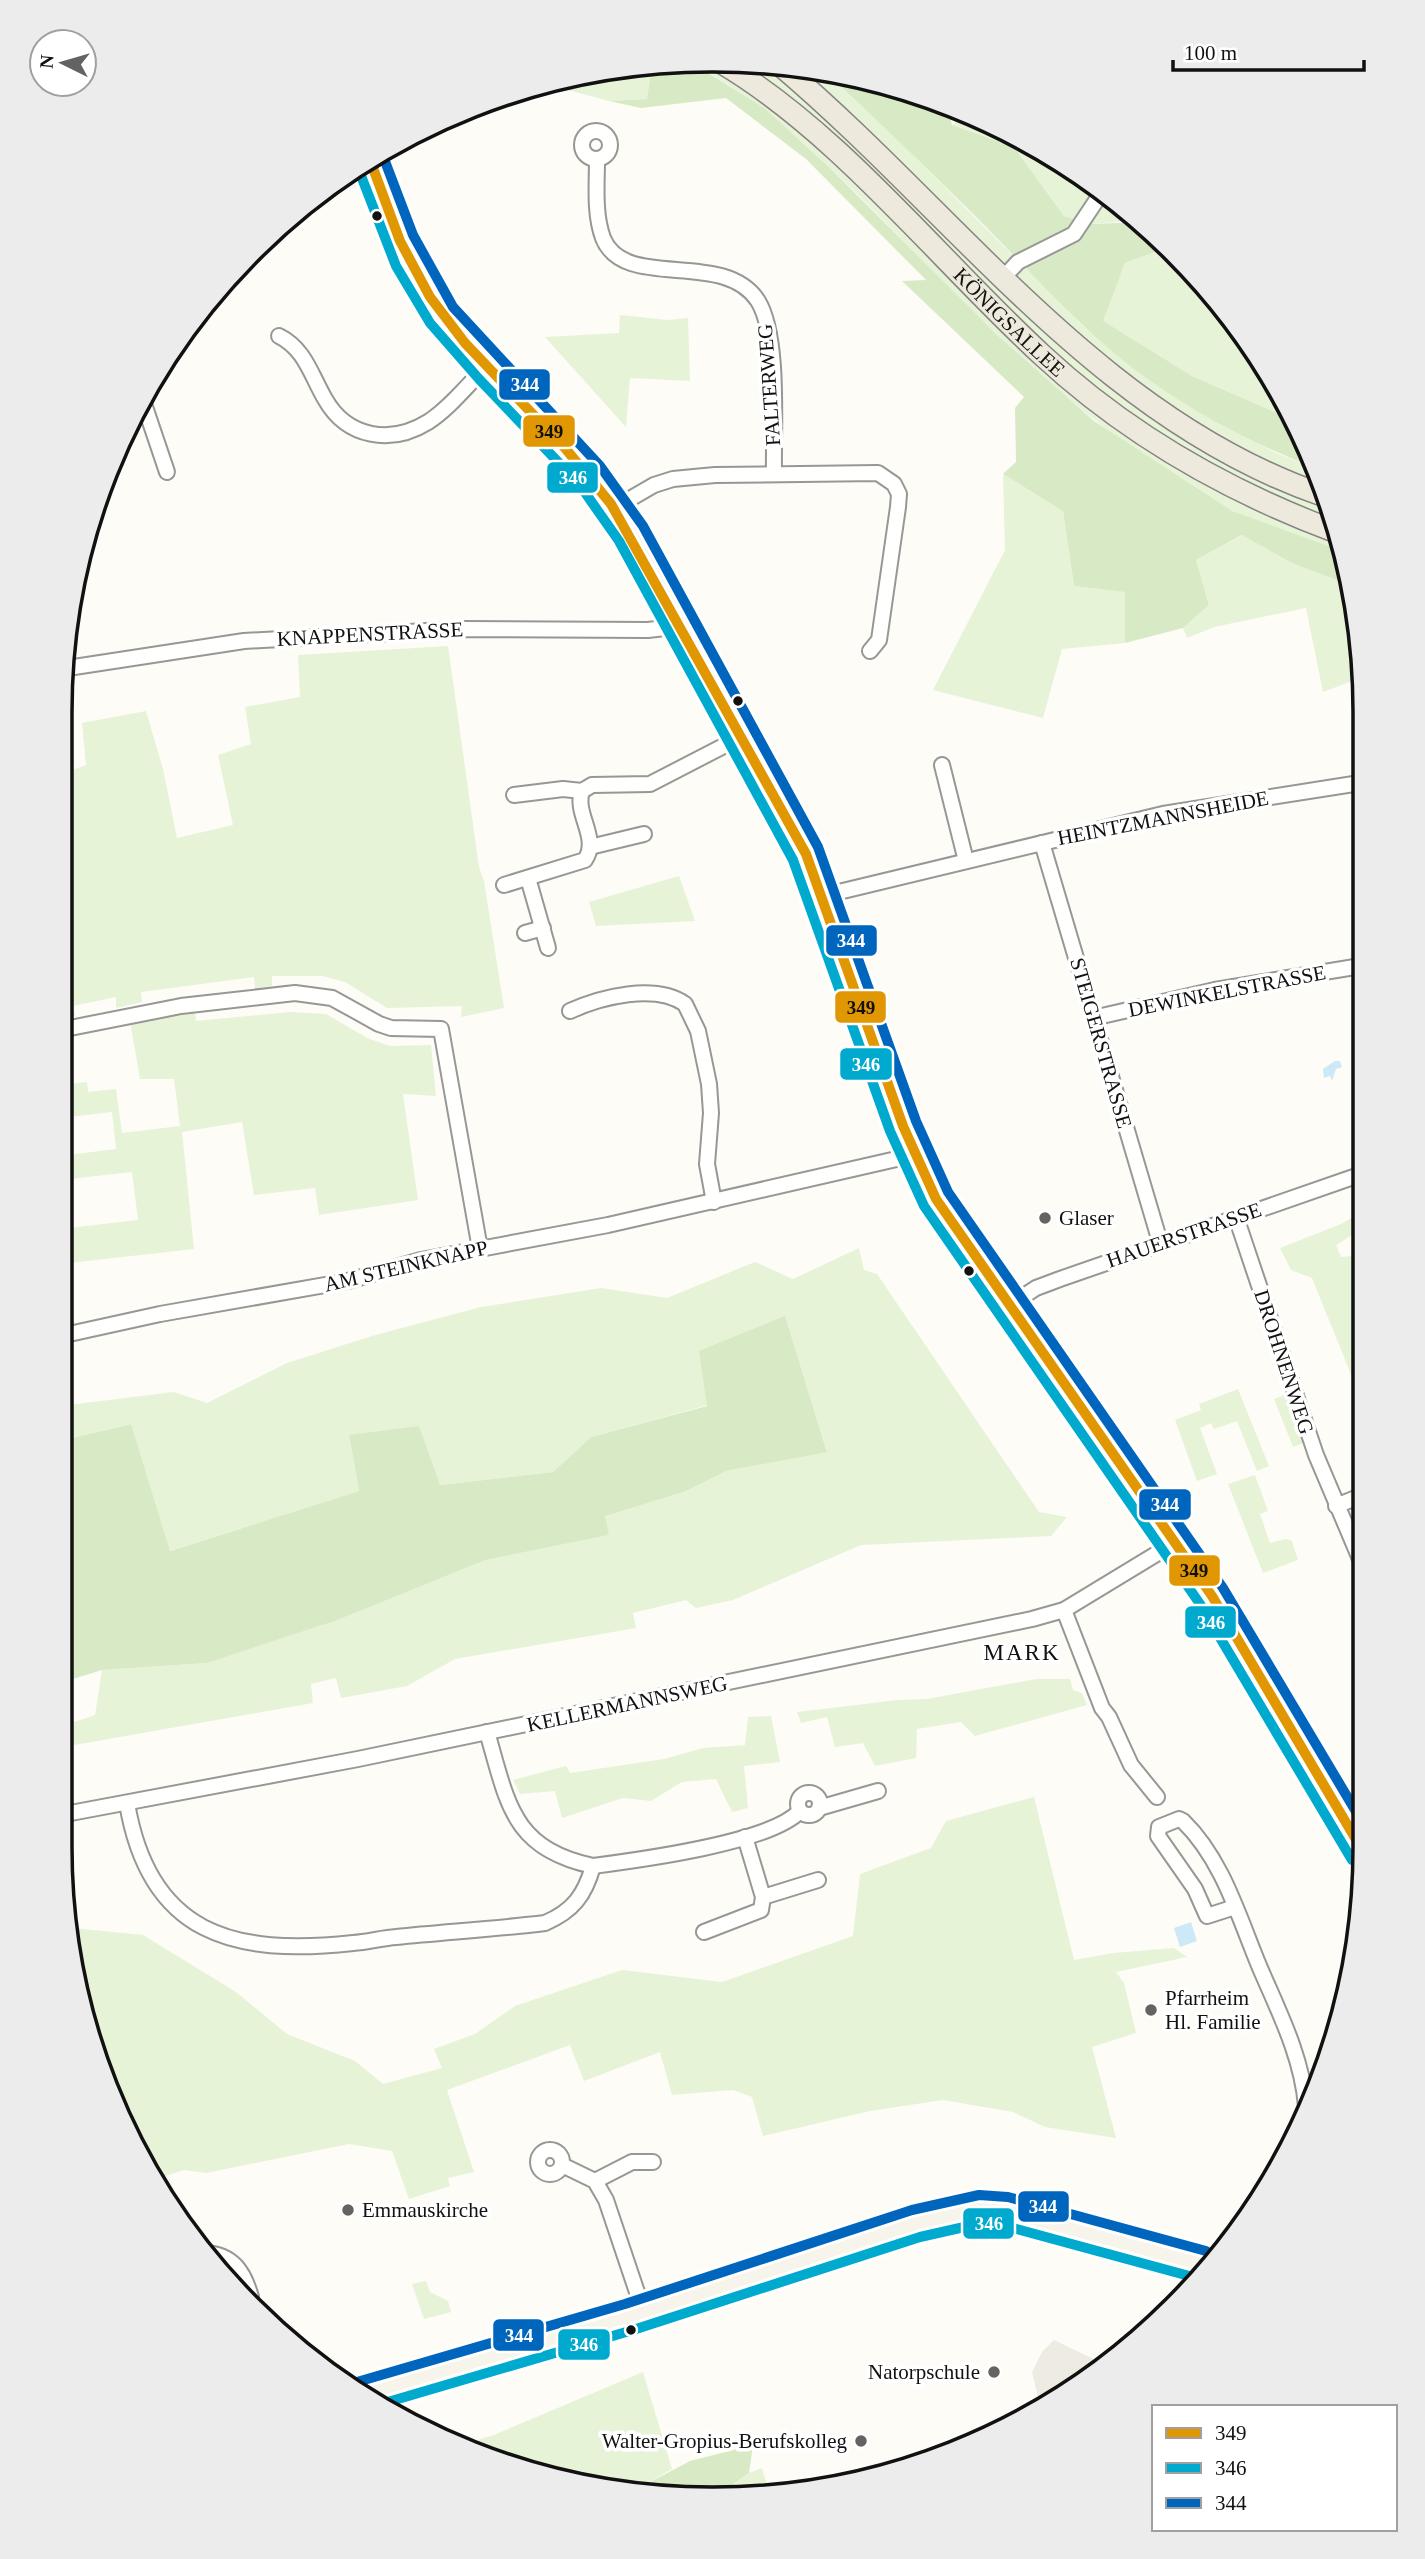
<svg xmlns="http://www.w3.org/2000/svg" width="1425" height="2559" viewBox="0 0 1425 2559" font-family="Georgia,serif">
<rect width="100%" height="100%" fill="#fdfcf7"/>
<g fill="#e7f3d7">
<path d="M691,62L797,65L823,71L889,131L1082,325L1149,380L1207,416L1276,453L1317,469L1339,550C1304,537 1263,528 1230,510C1145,464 1068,402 998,336C898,242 811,129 691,62Z"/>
<polygon points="652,64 647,99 609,101 541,83"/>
<polygon points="969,115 1039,147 1140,220 1091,224 1064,216 1014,147 952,125"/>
<polygon points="1166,248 1255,349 1293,420 1192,376 1102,321 1125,263"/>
<polygon points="620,315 668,320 688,318 690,381 630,378 626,427 545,337 619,333"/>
<polygon points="1003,474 1063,511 1074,586 1126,592 1125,643 1062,649 1043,718 933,690 1005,550"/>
<polygon points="1243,535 1292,563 1349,585 1360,628 1360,678 1323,692 1306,608 1214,627 1187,638 1183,628 1209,605 1196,560"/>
<polygon points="448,646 479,867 484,881 504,1008 461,1017 462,1006 387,1008 345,982 323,976 272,976 272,986 255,988 254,977 141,992 142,1002 116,1008 116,997 73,1006 75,1016 60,1020 61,774 86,765 82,723 146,711 163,769 177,838 233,825 218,755 251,744 245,707 300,697 298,655"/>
<polygon points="679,876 695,921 596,926 589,902"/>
<polygon points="195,1011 196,1021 290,1012 326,1014 367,1038 390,1046 431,1045 436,1096 403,1094 418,1200 319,1215 315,1188 254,1195 242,1122 182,1132 194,1249 60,1264 60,1229 138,1220 132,1172 60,1180 60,1156 116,1149 112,1112 60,1118 60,1085 87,1082 88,1092 116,1089 122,1133 180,1126 174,1079 140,1079 130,1021"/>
<polygon points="1362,1212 1362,1229 1336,1245 1341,1257 1361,1255 1362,1259 1363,1404 1312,1278 1291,1270 1280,1248 1341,1224"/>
<polygon points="859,1248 864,1270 877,1274 1039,1512 1067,1517 1051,1536 861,1545 733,1600 696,1608 686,1600 633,1613 636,1628 455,1659 407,1686 341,1698 336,1678 311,1684 313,1703 69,1746 63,1726 95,1715 102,1670 207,1663 335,1621 485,1559 609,1535 604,1516 684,1492 726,1471 827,1451 785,1317 708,1405 591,1437 553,1472 440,1485 349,1435 359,1491 169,1551 131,1424 60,1441 60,1406 174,1392 207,1403 287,1363 372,1336 481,1307 601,1288 667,1298 755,1262 793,1279"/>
<polygon points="1238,1389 1269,1466 1257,1471 1237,1421 1214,1429 1211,1423 1200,1428 1217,1474 1197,1481 1175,1420 1201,1410 1199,1404"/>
<polygon points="1286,1394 1304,1443 1293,1447 1274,1399"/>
<polygon points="1255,1475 1268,1511 1260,1514 1270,1543 1286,1539 1292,1541 1298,1560 1263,1573 1228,1484"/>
<polygon points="1036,1679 1070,1679 1073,1690 1082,1693 1087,1705 975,1736 961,1722 917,1729 916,1758 875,1766 863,1743 835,1747 827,1717 801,1723 797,1712 898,1700 927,1699"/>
<polygon points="771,1716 780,1762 744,1766 748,1808 732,1812 716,1779 682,1782 651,1801 623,1798 562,1818 555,1791 520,1794 513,1780 566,1766 570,1773 664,1759 703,1748 745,1745 748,1717"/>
<polygon points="1034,1797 1074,1960 1113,1953 1174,1948 1187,1957 1116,1972 1124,1983 1136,2033 1092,2047 1116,2138 1045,2127 1013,2112 943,2100 870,2111 763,2136 752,2097 733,2090 672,2095 660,2052 584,2081 570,2045 447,2090 474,2172 448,2178 450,2186 409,2199 392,2151 349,2144 206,2173 184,2170 159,2178 94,2057 73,1928 143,1935 236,1992 287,2034 355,2061 383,2084 442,2068 434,2049 475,2034 515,2006 622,1970 722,1982 853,1936 860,1874 931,1848 946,1821"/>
<polygon points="426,2281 430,2292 448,2301 451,2312 424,2319 412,2284"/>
<polygon points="643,2372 672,2469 641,2487 544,2477 467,2443 494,2435"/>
<polygon points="762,2468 770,2495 756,2498 719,2495 749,2473"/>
</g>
<g fill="#d8eac5">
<polygon points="669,61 691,62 764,108 828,166 997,335 1094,421 1232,511 1339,550 1349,585 1292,563 1242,535 1196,560 1209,605 1183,628 1125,643 1125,592 1074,586 1063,511 1003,474 1016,462 1015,408 1024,397 902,281 926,280 806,159 726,98 641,108 609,101 647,99 652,64"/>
<path d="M823,71L922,94L947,105L952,125L1014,147L1064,216L1091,224L1143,222L1166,248L1125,263L1103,321L1192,376L1293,420L1317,469C1259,446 1201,417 1149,380C1080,331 1025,265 965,206C918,160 872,114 823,71Z"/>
<polygon points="785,1316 827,1452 726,1471 684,1492 605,1516 609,1535 485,1560 335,1621 207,1663 102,1670 60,1683 60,1441 131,1424 170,1551 359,1491 349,1435 419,1426 440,1485 553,1472 591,1437 707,1406 699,1351"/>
<polygon points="753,2445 749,2473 719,2494 641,2487 690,2461"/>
</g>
<polygon fill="#edebe2" points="1054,2340 1102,2363 1039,2402 1032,2372 1042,2352"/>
<g fill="#cde8f7">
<polygon points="1335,1061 1340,1061 1342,1067 1336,1069 1332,1081 1330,1076 1324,1078 1323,1069"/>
<polygon points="1191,1922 1197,1941 1180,1947 1174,1928"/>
</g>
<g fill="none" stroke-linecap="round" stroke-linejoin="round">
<g stroke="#979795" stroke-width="18">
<g id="street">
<circle cx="596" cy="145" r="14"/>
<path d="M597,159C597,184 594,214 603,238C624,292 724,248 758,301C780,337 773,430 774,474"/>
<polyline points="1004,277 1018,262 1074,234 1102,192"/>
<path d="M279,336C305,349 311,375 325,399C347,438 391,445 428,422C450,408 468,384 487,366"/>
<polyline points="142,398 167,472"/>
<polyline points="616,507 654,485 673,479 715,475 878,473 894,484 899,494 898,507 879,640 870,651"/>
<polyline points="61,669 244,641 463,629 648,630 681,626"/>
<polyline points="942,765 966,861"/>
<polyline points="514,795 563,789 582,791 592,785 650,784 741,737"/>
<polyline points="1042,843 1160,1242"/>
<polyline points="590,847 644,834"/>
<polyline points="528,878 548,948"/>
<path d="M504,885L585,860C600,838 574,814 582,791"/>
<polyline points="822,896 1163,814 1360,783"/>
<polyline points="525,933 543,928"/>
<path d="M570,1011C601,997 655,983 685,1004L698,1031L709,1084L711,1113L707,1164L714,1202"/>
<polyline points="1093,1018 1215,990 1361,966"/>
<polyline points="60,1030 181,1006 295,993 332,998 379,1024 391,1028 441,1029 480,1249"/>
<polyline points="1236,1217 1316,1455 1363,1566"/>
<polyline points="1010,1305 1036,1288 1060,1279 1362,1174"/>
<polyline points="60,1336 160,1314 348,1281 421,1260 608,1225 914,1155"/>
<polyline points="1336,1506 1363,1495"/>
<polyline points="1064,1610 1102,1708 1109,1717 1131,1765 1157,1797"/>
<path d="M487,1732C508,1803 511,1848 593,1866C639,1860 770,1843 800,1811"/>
<circle cx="809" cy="1804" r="11"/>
<path d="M127,1803C149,1935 234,1956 353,1943C368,1942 382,1938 396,1937C445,1932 495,1929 545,1923C573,1911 585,1895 593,1866"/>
<polyline points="819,1808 878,1791"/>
<polyline points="60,1815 358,1759 1032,1619 1064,1610 1176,1542"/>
<polyline points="763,1897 818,1880"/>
<path d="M1235,1907L1207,1916L1195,1889L1158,1836L1159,1827L1179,1819L1183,1821C1223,1860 1239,1918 1260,1968C1279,2012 1302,2057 1306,2106"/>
<polyline points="704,1932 761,1910 763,1897 745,1837"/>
<circle cx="550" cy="2162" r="12"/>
<polyline points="562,2165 595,2181 606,2200 644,2313"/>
<polyline points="595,2181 632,2162 653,2162"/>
<path d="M204,2253C233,2254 244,2272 251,2297"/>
</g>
</g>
<g stroke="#8e8d8b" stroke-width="23">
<g id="secondary">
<path d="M370,160C388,214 408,269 442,315C500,392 583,450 631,534L806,854L903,1126L936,1199L1212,1596L1364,1853"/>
<polyline points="361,2395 629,2317 916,2223 981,2209 1004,2211 1202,2265"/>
</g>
</g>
<g stroke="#858482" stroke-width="24">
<g id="primary">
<path id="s1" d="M722,63C840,133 940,261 1042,355C1127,434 1225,490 1334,531"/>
<path d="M779,64C956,213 1098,419 1325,496"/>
</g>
</g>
<use href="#street" stroke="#fffffe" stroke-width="14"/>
<use href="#secondary" stroke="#f6f4eb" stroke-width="19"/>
<use href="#primary" stroke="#ede9dc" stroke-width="21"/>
<g stroke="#fff" stroke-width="16">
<polyline id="bus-1" points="370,160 400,241 430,297 465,343 565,448 611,504 806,854 903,1126 936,1199 1212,1596 1364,1853"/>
</g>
<g stroke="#fff" stroke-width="16">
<g id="bus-2">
<polyline points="358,168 396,266 430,323 479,379 579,484 619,541 793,860 890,1131 924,1206 1200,1604 1352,1860"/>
<polyline points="381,2404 633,2330 920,2237 982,2223 1002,2225 1193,2277"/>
</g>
</g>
<g stroke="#fff" stroke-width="16">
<g id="bus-3">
<polyline points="383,156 413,235 453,307 600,466 643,526 818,847 916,1121 948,1192 1223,1588 1364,1825"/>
<polyline points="357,2382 625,2304 912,2210 979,2195 1008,2197 1206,2251"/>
</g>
</g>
<use href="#bus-1" stroke="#e09702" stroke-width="10"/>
<use href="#bus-2" stroke="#00a9ce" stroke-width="10"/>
<use href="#bus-3" stroke="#0065bd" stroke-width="10"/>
</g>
<g fill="#111" stroke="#fff" stroke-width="2.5">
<circle cx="377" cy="216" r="6"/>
<circle cx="738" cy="701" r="6"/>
<circle cx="969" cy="1271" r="6"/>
<circle cx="631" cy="2330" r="6"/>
</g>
<g fill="#646362" stroke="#fff" stroke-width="2.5">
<circle cx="1045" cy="1218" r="7"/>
<circle cx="1151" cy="2010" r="7"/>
<circle cx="348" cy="2210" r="7"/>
<circle cx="994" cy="2372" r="7"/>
<circle cx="861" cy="2441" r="7"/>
</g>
<g text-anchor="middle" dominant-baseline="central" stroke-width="7" stroke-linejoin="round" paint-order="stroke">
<g font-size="21" fill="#111" stroke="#fff">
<text stroke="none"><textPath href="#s1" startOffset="388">KÖNIGSALLEE</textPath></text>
<text transform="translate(769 385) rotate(-94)">FALTERWEG</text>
<text transform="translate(370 634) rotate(-3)">KNAPPENSTRASSE</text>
<text transform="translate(1163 818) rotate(-11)">HEINTZMANNSHEIDE</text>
<text transform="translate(1227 991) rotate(-11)">DEWINKELSTRASSE</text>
<text transform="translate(1101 1043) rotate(74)">STEIGERSTRASSE</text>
<text transform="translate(1184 1235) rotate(-19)">HAUERSTRASSE</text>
<text transform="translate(406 1266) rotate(-13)">AM STEINKNAPP</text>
<text transform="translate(1284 1362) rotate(72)">DROHNENWEG</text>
<text transform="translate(627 1704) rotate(-12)">KELLERMANNSWEG</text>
</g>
<g font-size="21" fill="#111" stroke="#fff" text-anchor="start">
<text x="1059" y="1218">Glaser</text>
<text x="1165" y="1998">Pfarrheim<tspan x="1165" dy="24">Hl. Familie</tspan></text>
<text x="362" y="2210">Emmauskirche</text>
<text x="980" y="2372" text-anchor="end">Natorpschule</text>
<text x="847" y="2441" text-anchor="end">Walter-Gropius-Berufskolleg</text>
</g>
<g font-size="23" letter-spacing="2" fill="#111" stroke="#fff">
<text x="1022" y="1652">MARK</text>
</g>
</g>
<path d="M0 0H1425V2559H0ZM712 72H713A640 640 0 0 1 1353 712V1847A640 640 0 0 1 713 2487H712A640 640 0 0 1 72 1847V712A640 640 0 0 1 712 72Z" fill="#ececec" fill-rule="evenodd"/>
<path fill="none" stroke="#111" stroke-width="3.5" d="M712 72H713A640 640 0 0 1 1353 712V1847A640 640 0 0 1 713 2487H712A640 640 0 0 1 72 1847V712A640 640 0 0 1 712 72Z"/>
<g stroke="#fff" stroke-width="2.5">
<rect x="498" y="368" width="53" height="33" rx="7" fill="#0065bd"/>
<rect x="522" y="414" width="54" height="34" rx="7" fill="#e09702"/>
<rect x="546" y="461" width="53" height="33" rx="7" fill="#00a9ce"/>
<rect x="825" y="924" width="53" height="33" rx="7" fill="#0065bd"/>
<rect x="834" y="990" width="53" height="34" rx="7" fill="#e09702"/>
<rect x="839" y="1047" width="54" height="34" rx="7" fill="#00a9ce"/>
<rect x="1138" y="1488" width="54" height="33" rx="7" fill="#0065bd"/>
<rect x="1168" y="1554" width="53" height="33" rx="7" fill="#e09702"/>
<rect x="1184" y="1605" width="53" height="34" rx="7" fill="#00a9ce"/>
<rect x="1017" y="2190" width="53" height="33" rx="7" fill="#0065bd"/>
<rect x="962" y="2207" width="53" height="33" rx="7" fill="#00a9ce"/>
<rect x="492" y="2318" width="53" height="34" rx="7" fill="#0065bd"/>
<rect x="557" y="2328" width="54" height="33" rx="7" fill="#00a9ce"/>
</g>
<g font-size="19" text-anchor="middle" font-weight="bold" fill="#fff">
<text x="525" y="391">344</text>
<text x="573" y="484">346</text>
<text x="851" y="947">344</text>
<text x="866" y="1071">346</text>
<text x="1165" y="1511">344</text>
<text x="1211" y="1629">346</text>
<text x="1043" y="2213">344</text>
<text x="989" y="2230">346</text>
<text x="519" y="2342">344</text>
<text x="584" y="2351">346</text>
</g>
<g font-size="19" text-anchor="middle" font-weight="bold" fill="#111">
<text x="549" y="438">349</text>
<text x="861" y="1014">349</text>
<text x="1194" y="1577">349</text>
</g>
<rect x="1152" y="2405" width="245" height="126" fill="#ffffff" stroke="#a0a0a0" stroke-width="2"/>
<rect x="1166" y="2428" width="35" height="10" fill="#e09702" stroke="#a0a0a0" stroke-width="2"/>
<text x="1215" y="2440" font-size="21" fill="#111111">349</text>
<rect x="1166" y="2463" width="35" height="10" fill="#00a9ce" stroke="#a0a0a0" stroke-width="2"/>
<text x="1215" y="2475" font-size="21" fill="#111111">346</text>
<rect x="1166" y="2498" width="35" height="10" fill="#0065bd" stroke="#a0a0a0" stroke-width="2"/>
<text x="1215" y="2510" font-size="21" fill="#111111">344</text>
<g transform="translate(63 63) rotate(275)"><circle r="33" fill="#ffffff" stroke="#a0a0a0" stroke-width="2"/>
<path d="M0-5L12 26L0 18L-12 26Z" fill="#646362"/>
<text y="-10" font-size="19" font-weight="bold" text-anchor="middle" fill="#111111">N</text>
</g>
<path d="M1173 60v10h191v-10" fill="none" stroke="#111111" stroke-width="3.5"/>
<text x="1184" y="60" font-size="21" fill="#111111" stroke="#ffffff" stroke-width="5" paint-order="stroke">100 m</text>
</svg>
